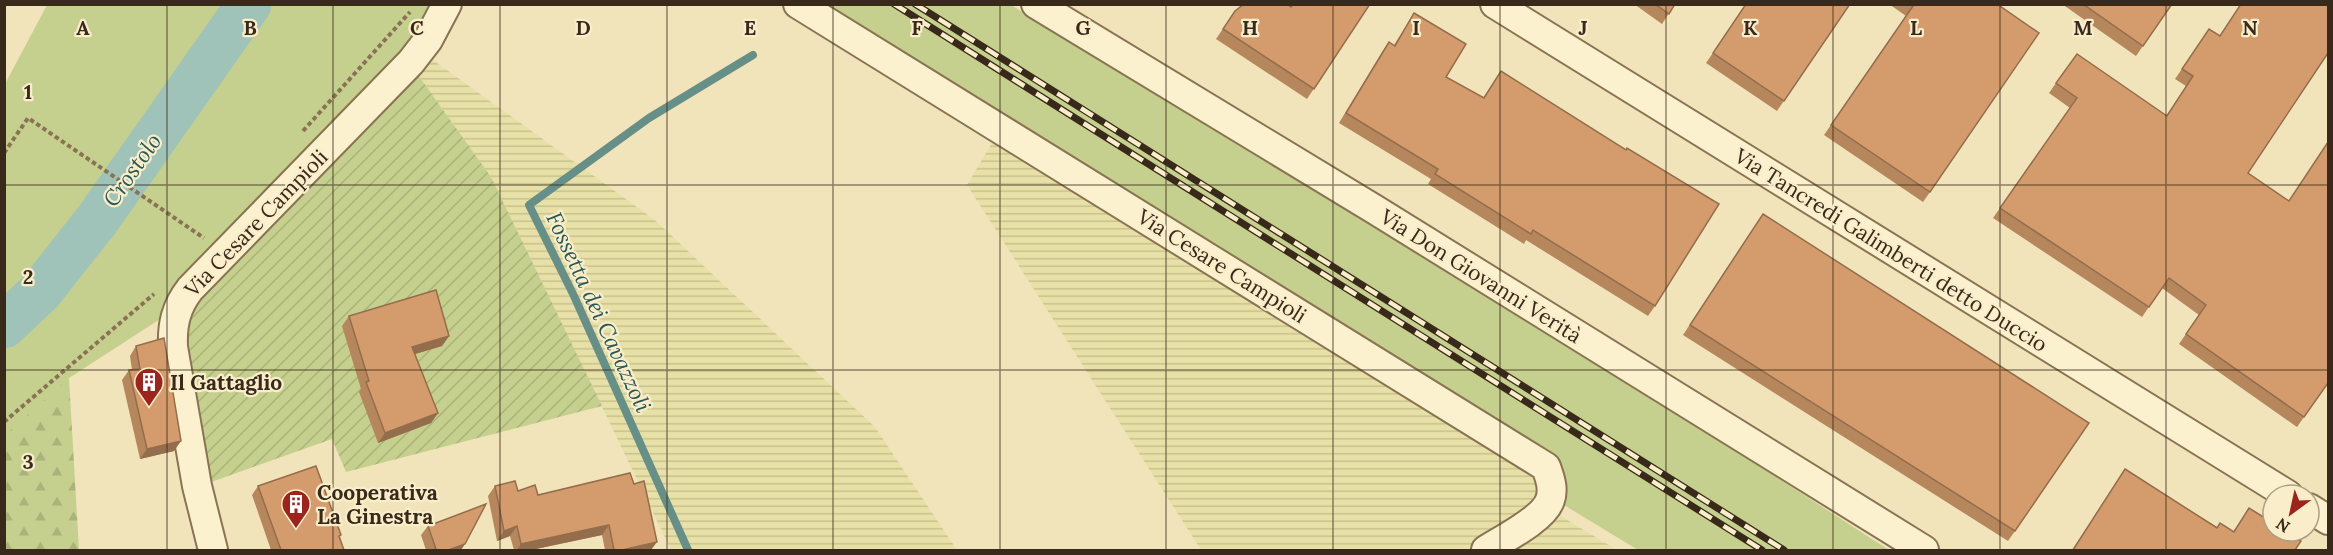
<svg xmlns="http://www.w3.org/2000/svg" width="2333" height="555" viewBox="0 0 2333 555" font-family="Lora,serif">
<defs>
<pattern id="farmland-rules" width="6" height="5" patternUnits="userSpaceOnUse" patternTransform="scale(1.5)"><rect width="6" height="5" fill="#e8e1a7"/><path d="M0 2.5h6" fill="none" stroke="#c8c18f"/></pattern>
<pattern id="forest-firs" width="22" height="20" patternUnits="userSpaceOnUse" patternTransform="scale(1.5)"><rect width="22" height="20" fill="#c5d08e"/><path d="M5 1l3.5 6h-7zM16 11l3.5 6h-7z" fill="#aab37a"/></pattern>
<pattern id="garden-furrows" width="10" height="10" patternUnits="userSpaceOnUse" patternTransform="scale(1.5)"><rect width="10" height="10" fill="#c5d08e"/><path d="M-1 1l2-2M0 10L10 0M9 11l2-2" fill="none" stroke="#aab37a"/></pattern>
</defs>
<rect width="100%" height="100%" fill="#f2e4ba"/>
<g fill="url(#farmland-rules)">
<polygon points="426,55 655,220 875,427 957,550 671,550 491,177 416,72"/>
<polygon points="996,136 1533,466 1543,485 1539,503 1617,550 1201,550 967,185"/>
</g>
<g fill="#c5d08e">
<polygon points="47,5 440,5 428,31 171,312 69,378 5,459 5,84"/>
<polygon points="808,5 1011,5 1578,349 1889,550 1638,550 1559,502 1559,487"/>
</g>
<polygon fill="url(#forest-firs)" points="69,378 79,550 5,550 5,435"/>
<polygon fill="url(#garden-furrows)" points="416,72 491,177 602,406 346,472 332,439 203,485 179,346 187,308"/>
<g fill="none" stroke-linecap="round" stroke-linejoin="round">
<polyline stroke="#669087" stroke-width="8" points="688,550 574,296 529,205 649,118 753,55"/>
<polyline stroke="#9fc2b9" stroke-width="45" points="4,326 40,292 97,220 249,4"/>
<g stroke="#8a7353" stroke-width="32">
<g id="street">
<path d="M798,4L1546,467C1550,478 1554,489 1550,500C1544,519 1503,539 1486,550"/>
<polyline points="1036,4 1374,209 1924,550"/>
<polyline points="1495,4 2288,495"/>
<polyline points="2309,508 2328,520"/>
<path d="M213,550L197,486L173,347C172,324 176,307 190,289L411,62L428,40L447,4"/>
</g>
</g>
<g stroke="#8a7353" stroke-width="4" stroke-dasharray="4.5 3" stroke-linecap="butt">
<polyline points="303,131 410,12"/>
<polyline points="4,153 28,118 204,238"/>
<polyline points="4,422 154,294"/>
</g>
<use href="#street" stroke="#fcf1ce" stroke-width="28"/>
<g stroke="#38291a" stroke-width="7">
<g id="rail">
<polyline points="894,4 1762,550"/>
<polyline points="915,4 1784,550"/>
</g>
</g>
<use href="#rail" stroke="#f9edca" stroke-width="4.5" stroke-dasharray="14" stroke-linecap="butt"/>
</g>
<g fill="#b6865d">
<polygon points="1370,4 1307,99 1216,39 1235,11 1291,7"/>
<polygon points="1634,4 1675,4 1662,24"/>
<polygon points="1746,4 1850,4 1777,111 1706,63"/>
<polygon points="1889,4 1997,4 1930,192 1923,202 1824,135 1906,16"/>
<polygon points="2062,4 2172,4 2136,56"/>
<polygon points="1414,13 1446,77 1483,98 1501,71 1655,306 1648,316 1526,240 1524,244 1428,184 1431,179 1339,123 1382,52 1389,42 1394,45"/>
<polygon points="2209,29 2248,173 2328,383 2297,427 2179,344 2199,315 2162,288 2142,317 1993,218 2070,108 2049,93 2056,83 2166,116 2186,86 2175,79"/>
<polygon points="1756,224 2015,531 2008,541 1683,335"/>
<polygon points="349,316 449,336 442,346 415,354 438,413 431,423 378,443 359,392 361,389 342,326"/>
<polygon points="136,346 174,451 140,459 122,380 129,370 132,370 130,356"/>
<polygon points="2125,469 2217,527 2233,532 2249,508 2295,550 2072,550"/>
<polygon points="630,473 651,550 605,550 602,535 531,550 514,550 510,536 497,541 488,496 495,486 538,495"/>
<polygon points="258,486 341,535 339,537 344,550 271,550 252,495"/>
<polygon points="428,526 461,550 426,550 421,535"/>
</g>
<g fill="#946d4c">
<polygon points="449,336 442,346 405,357 412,347"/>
<polygon points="438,413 431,423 378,443 385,433"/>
<polygon points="181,441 174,451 140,459 147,449"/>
<polygon points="609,525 602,535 531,550 517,550 521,544"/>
<polygon points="517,526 510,536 497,541 504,531"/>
<polygon points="657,542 651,550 622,550"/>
<polygon points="465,544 461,550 449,550 451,549"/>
</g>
<g fill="#d49c6c" stroke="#946d4c" stroke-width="1.5">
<polygon points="1244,4 1287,4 1291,7 1293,4 1370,4 1314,89 1223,29 1235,11"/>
<polygon points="1655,4 1675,4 1669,14"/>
<polygon points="1746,4 1850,4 1784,101 1713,53"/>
<polygon points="1911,4 1997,4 2039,33 1930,192 1831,125 1913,6"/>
<polygon points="2083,4 2172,4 2143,46"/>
<polygon points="2241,4 2328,4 2328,53 2248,173 2289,201 2328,142 2328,383 2304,417 2186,334 2206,305 2169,278 2149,307 2000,208 2077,98 2056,83 2077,54 2167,116 2193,76 2182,69 2209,29 2220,36"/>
<polygon points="1414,13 1466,44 1446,77 1484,98 1501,71 1626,150 1627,148 1719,204 1655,306 1533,230 1531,234 1435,174 1438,169 1346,113 1389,42 1395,46"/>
<polygon points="1763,214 2089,423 2015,531 1690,325"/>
<polygon points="436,290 449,336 412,347 438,413 385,433 366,382 369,381 349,316"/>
<polygon points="164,338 181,441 147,449 129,370 140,369 136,346"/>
<polygon points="316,466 341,535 339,536 344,550 281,550 258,486"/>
<polygon points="2125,469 2217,528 2220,523 2234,532 2249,508 2273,523 2273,531 2285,531 2301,541 2295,550 2073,550"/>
<polygon points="630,473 634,484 644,481 657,542 622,550 614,550 609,525 521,544 517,526 504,531 495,486 515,481 518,491 535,485 538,495"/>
<polygon points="486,504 465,544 451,549 454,550 433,550 436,549 428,526"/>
</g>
<path fill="none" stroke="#38291a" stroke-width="1.5" stroke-opacity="0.55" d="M167,4V550M333,4V550M500,4V550M667,4V550M833,4V550M1000,4V550M1166,4V550M1333,4V550M1500,4V550M1666,4V550M1833,4V550M2000,4V550M2166,4V550M4,185H2328M4,370H2328"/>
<defs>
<g id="building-pin" transform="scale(1.5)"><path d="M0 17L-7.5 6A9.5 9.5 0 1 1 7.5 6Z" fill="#9f231d" stroke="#f9edca"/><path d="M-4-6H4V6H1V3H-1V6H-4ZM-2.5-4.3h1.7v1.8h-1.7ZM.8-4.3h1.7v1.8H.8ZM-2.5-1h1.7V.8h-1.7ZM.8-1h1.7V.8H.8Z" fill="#fff"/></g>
</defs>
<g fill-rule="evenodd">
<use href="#building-pin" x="149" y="382"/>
<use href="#building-pin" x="296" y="504"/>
</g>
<g text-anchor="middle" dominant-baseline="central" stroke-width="4.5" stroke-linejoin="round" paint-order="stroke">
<g font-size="21" fill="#38291a" stroke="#f9edca">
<text transform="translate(256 223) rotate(-46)">Via Cesare Campioli</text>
<text transform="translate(1891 250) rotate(32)">Via Tancredi Galimberti detto Duccio</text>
<text transform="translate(1222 266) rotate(32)">Via Cesare Campioli</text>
<text transform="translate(1481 276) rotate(32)">Via Don Giovanni Verità</text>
</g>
<g font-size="21" font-weight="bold" fill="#38291a" stroke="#f9edca" text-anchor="start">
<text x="170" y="382">Il Gattaglio</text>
<text x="317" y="492">Cooperativa<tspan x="317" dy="24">La Ginestra</tspan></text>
</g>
<g font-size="22" font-style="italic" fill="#275958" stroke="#f9edca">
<text transform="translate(132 170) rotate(-55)">Crostolo</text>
<text transform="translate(599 312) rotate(65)">Fossetta dei Cavazzoli</text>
</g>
</g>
<g font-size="20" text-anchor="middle" font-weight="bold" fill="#38291a" stroke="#f9edca" stroke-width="4.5" stroke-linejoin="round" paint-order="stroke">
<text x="83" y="35">A</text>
<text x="250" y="35">B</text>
<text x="417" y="35">C</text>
<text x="583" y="35">D</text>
<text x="750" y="35">E</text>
<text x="917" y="35">F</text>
<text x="1083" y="35">G</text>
<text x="1250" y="35">H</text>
<text x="1416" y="35">I</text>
<text x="1583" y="35">J</text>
<text x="1750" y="35">K</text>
<text x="1916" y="35">L</text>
<text x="2083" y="35">M</text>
<text x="2250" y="35">N</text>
<text x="28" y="99">1</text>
<text x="28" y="284">2</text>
<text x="28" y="469">3</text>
</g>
<rect width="2333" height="555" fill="none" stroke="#38291a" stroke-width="12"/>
<g transform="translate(2291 513) rotate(213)"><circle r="28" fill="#f9edca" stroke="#ac9f84" stroke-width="1.5"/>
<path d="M0-4.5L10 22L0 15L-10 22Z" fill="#9f231d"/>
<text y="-9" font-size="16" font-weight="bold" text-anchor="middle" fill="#38291a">N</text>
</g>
</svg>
